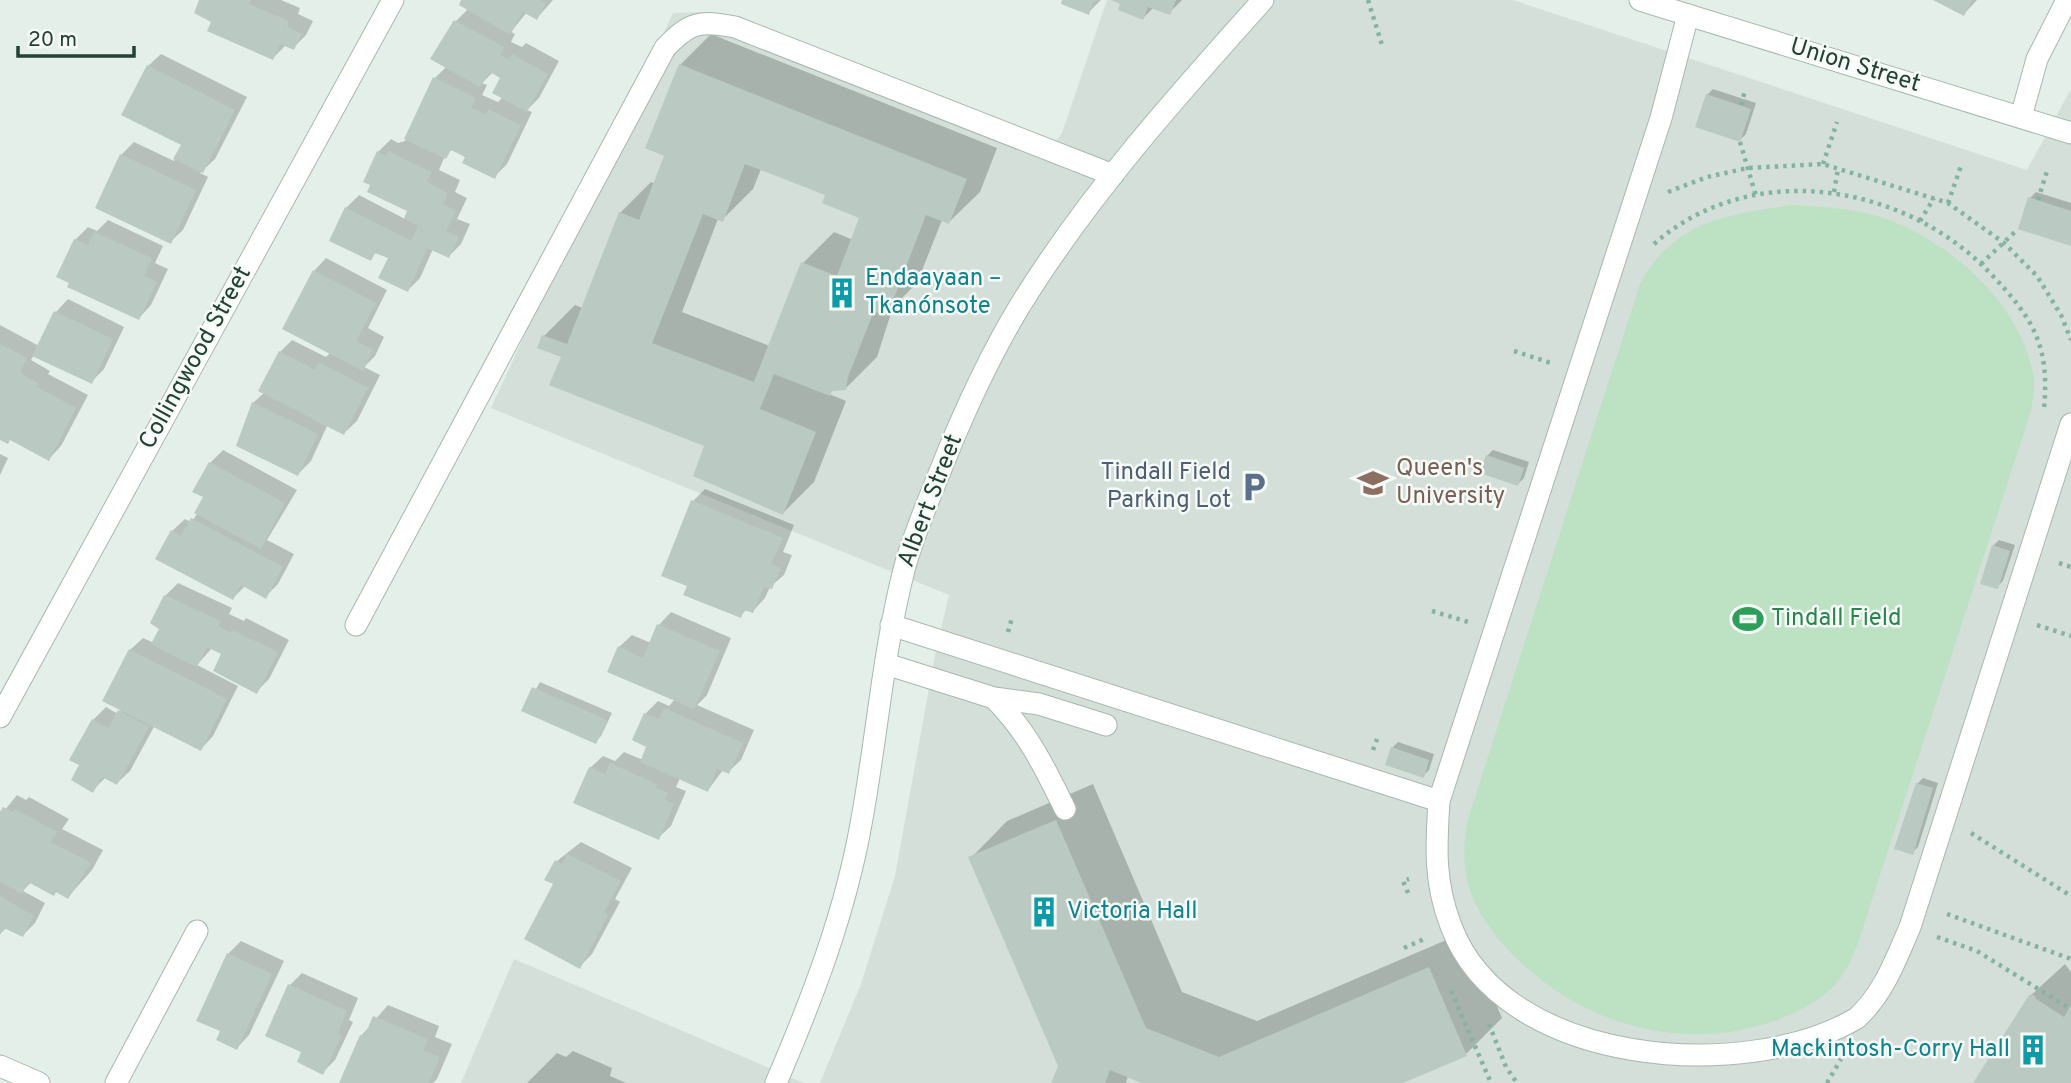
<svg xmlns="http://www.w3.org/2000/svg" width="2071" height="1083" viewBox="0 0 2071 1083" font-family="Overpass,sans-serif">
<rect width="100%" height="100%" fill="#e5efe9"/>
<g fill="#d3dfd8">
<polygon points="1107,0 1513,0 2027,170 2071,89 2071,1083 820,1083 861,984 895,876 935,655 949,595 491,408 673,13 711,12 1055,142 1062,133"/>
<polygon points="514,959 746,1058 804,1083 461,1083"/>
</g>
<path fill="#bde1c3" d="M1792,205C1821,207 1850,208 1877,216C1943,236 2017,299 2032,369C2036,383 2033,397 2031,411L1857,946C1853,955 1849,966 1843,974C1828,998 1800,1011 1774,1021C1682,1053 1583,1025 1515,957C1474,915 1456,879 1468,819L1640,284C1672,222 1728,214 1792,205Z"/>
<g fill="#0003" fill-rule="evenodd">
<polygon points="201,0 281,0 300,8 298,14 313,21 306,35 293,48 286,45 273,58 214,21"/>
<path d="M463,0H553L537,18L527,12L511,32L515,34L511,42L522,47L526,43L559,61L539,98L527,110L532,112L507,164L494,177L453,149L445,156L439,170L460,180L455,192L467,198L457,219L470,224L461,244L449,256L433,249L420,278L408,290L390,258L377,252L370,258L346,208L359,195L405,219L409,210L378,152L391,139L398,143L405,141L435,78L447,66L456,21L468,9ZM493,72L503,77V97L498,102L482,95L487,85L482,83Z"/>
<polygon points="1064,0 1101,0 1088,13"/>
<polygon points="1115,0 1182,0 1169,13 1154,7 1143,18"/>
<polygon points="1937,0 1977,0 1964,14"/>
<path d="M711,34L997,148L980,192L949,222L942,220L917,283L893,307L877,357L846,388L835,389L829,394L846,401L814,482L783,513L707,445L563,356L544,336L575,305L583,308L620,213L651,182L655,184L667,155L680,65ZM761,169L827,194L862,217L853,240L834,232L803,263L770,346L682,312L718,219L722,220L753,189Z"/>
<polygon points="161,54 247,97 215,159 200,173 208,177 183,230 170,242 121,155 134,142 174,161 184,144 148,66"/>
<polygon points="1713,89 1756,103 1746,134 1740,140 1707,95"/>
<polygon points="2036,192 2071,203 2071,244 2030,198"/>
<polygon points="108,220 163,246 155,263 168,269 151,305 139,318 75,240 88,227 97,231"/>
<polygon points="326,258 387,290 368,328 384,337 375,356 364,367 380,375 357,421 344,433 328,424 311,461 298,474 253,403 265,392 280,352 292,340 326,357 331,352 314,271"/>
<polygon points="68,299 124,327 104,369 91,382 34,355 31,360 50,371 48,374 88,395 61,446 49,459 11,439 0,438 0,325 39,346 56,312"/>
<polygon points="223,450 297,490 267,540 294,554 278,584 266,596 245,586 233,598 172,531 185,519 191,522 198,513 205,497 210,463"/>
<polygon points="1493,450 1529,462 1524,478 1518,484 1487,456"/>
<polygon points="0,454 8,458 0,475"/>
<polygon points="705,489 794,525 783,552 792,555 784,575 770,587 765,598 753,611 747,609 740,616 689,585 693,501"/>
<polygon points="1999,540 2015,545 2003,581 1997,587 1993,546"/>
<polygon points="178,583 232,608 229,614 244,621 246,618 289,640 269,679 257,691 223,654 212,648 197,665 238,686 213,736 201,749 155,725 130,771 117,783 106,777 92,791 82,764 93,720 106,707 118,714 122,709 130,650 143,638 154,643 161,628 165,596"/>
<polygon points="671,612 731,638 707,695 697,705 754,730 741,760 728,772 723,770 708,790 680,778 676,787 686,791 671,826 658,838 590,768 603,756 615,761 624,752 643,760 648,746 645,714 658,701 669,706 675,699 619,647 632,635 651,643 659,625"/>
<polygon points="540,682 612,713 601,736 595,742 524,710"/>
<polygon points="1398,742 1434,754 1429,770 1423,776 1392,748"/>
<polygon points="1923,778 1938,783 1918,847 1912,853 1917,784"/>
<polygon points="1093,784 1182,992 1257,1021 1465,932 1502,1018 1466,1054 1399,1083 1146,1083 1128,1076 1126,1083 1053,1083 1060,1066 971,858 1007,821"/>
<polygon points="17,795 26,800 29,797 69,819 62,829 103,850 92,870 68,897 31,882 23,891 45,903 35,923 23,935 7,927 0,934 0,816"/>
<polygon points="581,842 632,868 615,899 620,902 592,954 580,966 555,884 557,861"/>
<polygon points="241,941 284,961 249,1035 237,1048 222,1030 228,954"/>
<polygon points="2065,964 2071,972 2071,1083 1975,1083 2030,996"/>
<polygon points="302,973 358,998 349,1020 353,1022 335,1060 323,1072 304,1051 290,985"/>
<polygon points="388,1005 439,1026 435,1037 452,1044 437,1079 433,1083 341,1083 361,1036"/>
<polygon points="573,1051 612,1068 610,1076 626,1083 527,1083 557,1053 566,1057"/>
</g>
<g fill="#bacac2" fill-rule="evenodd">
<polygon points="199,0 251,0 249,4 289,21 287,27 302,34 294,50 280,44 273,60 207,31 211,22 194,13"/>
<polygon points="461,0 541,0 546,3 537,20 523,12 510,35 459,5"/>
<polygon points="1062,0 1098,0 1093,2 1089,15 1061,4"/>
<polygon points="1111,0 1176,0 1170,15 1148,7 1143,20 1118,10 1120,4"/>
<polygon points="1933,0 1972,0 1964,16"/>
<polygon points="454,20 504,47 500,55 509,59 512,54 548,74 527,112 492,93 500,78 490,72 480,87 430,59"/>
<path d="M679,64L967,179L949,224L926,215L887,316L874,311L848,377L846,390L832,391L830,396L774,374L760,409L816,432L783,515L693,476L704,446L549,385L561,357L537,348L542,335L567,344L619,212L639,220L664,156L645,148ZM745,164L825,195L822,203L859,218L837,276L801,262L754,382L652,343L703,214L723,222Z"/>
<polygon points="147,65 235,110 203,173 173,159 181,145 121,115"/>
<polygon points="433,77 476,98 471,108 486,115 488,109 521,125 495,179 462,163 465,157 451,150 446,159 404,139"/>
<polygon points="1706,94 1751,109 1740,142 1695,127"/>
<polygon points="377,151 386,156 388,151 432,172 427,182 448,193 443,204 456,211 446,231 459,237 449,258 427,248 408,292 378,278 388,258 375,253 371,261 329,241 345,207 411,241 418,226 404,218 407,211 367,192 370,185 363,182"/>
<polygon points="120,154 196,190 171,244 95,208"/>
<polygon points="2028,197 2071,211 2071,246 2018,229"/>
<polygon points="94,232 152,258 144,276 157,282 139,320 67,287 69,283 56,277 74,239 88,245"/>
<polygon points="313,270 376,303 356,341 373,350 363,371 282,329"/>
<polygon points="54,311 113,339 92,384 32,356"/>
<polygon points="0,344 27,358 20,373 39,384 37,387 76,408 49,461 10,440 8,444 0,440"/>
<polygon points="279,351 315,370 319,362 368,388 344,435 258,391"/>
<polygon points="252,402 318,434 298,476 236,446"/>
<polygon points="1486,455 1524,468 1518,486 1480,473"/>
<polygon points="209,462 285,503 261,549 194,513 203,497 192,492"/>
<polygon points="691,500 783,538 771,564 781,568 772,589 764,587 753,613 744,610 741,618 683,595 687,586 661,576"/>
<polygon points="191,518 283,567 266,599 241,585 233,600 155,559 171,530 181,536"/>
<polygon points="1992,545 2010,551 1998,589 1980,584"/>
<polygon points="164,595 221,621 218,626 231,633 232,630 278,652 257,694 213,671 221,654 207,647 197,667 151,644 159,629 150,623"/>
<polygon points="657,624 720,651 694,709 607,672 618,646 643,658"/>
<polygon points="129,649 227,699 201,751 102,701"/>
<polygon points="532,687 607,720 596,744 521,711"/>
<polygon points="664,708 743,743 729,774 717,769 708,792 640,762 646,747 632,740 644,713 659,719"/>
<polygon points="118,710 149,727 117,785 102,777 93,793 71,780 79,765 69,760 92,719 108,728"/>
<polygon points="1391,747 1429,760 1424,778 1385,765"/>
<polygon points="610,763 657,784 656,788 668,793 665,800 674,804 659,840 573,803 589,767 605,774"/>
<polygon points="1916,783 1933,788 1913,855 1894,849"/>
<polygon points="3,807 13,812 15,809 57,832 51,842 91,863 68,899 56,892 54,896 28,882 22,894 0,882 0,812"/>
<polygon points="1056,820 1146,1028 1219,1057 1429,967 1467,1056 1403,1083 1141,1083 1110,1070 1105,1083 1051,1083 1058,1066 968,857"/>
<polygon points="567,854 621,881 604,912 608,915 580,969 524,939 553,884 544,880 555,860 562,864"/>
<polygon points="0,896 34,916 23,937 4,928 0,935"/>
<polygon points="227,953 272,974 237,1050 216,1040 220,1031 196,1021"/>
<polygon points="288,984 347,1011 338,1033 342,1035 323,1075 297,1062 301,1052 265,1036"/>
<polygon points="2029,995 2034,995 2036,999 2064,1017 2071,1005 2071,1083 1973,1083"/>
<polygon points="373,1016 428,1039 423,1050 440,1057 429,1083 339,1083 360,1035 365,1035"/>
</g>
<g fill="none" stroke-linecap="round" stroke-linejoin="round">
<g stroke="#a7b8b0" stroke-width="23">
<g id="service">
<path d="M356,625L665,48C690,22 700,20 735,27L1113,175"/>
<polyline points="886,664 994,698 1039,704 1106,725"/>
<path d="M994,698C1027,731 1045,768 1065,809"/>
<polyline points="116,1083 197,931"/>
</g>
</g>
<g stroke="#a7b8b0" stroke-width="23">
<g id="pedestrian">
<path d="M1688,15L1661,118L1439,801C1436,847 1434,882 1451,926C1504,1068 1748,1083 1857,1018C1884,993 1896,959 1910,927L2071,424"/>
<polyline points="891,625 1439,801"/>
</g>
</g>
<g stroke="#a7b8b0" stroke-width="23">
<g id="minor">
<polyline points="2021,117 2037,59 2067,0"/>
<polyline points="0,717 393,0"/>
<polyline points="0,1066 39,1083"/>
</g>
</g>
<g stroke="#a7b8b0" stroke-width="23">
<polyline id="tertiary" points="1640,0 1688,15"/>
</g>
<g stroke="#a2bbb0" stroke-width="23">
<g id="secondary">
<polyline points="1688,15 2071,133"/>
<path d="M776,1083C812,999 845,914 861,824C877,738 883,650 905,566C914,534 927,504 939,474C962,416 988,358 1021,304C1089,194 1177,96 1263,0"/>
</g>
</g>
<g stroke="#83b4a0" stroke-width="4.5" stroke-dasharray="3.5 5" stroke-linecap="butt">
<polyline points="1368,0 1382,45"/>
<polyline points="1741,105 1745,91"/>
<polyline points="1740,142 1756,196"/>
<polyline points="1823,164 1837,122"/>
<polyline points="1668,192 1707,177 1748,168 1823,164 1948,203 2004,243 2037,276 2061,315 2071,340"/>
<polyline points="1834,192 1838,169"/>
<polyline points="2038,200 2047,171"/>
<polyline points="1948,203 1962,163"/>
<polyline points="1920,221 1934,198"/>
<path d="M1654,244C1751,158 1904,183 1990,273C2033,318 2050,345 2044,409"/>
<polyline points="1981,264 2018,229"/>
<polyline points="1514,351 1551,363"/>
<polyline points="2059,563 2071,567"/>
<polyline points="1432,611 1468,622"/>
<polyline points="2037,625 2071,636"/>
<polyline points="1008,632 1012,618"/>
<polyline points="1373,750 1377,739"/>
<polyline points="1971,833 2071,896"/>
<polyline points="1408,893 1403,881 1409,879"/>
<polyline points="1947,914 2071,959"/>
<polyline points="1937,937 1977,951 2069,1008"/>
<polyline points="1404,948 1424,939"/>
<polyline points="1451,991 1491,1083"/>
<polyline points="1489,1024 1506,1067 1517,1083"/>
<polyline points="1827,1083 1841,1059"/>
</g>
<use href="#service" stroke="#fff" stroke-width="21"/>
<use href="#pedestrian" stroke="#fff" stroke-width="21"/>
<use href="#minor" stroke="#fff" stroke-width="21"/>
<use href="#tertiary" stroke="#fff" stroke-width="21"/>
<use href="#secondary" stroke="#fff" stroke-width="21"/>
</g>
<defs>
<g id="building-bare" transform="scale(2.415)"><path d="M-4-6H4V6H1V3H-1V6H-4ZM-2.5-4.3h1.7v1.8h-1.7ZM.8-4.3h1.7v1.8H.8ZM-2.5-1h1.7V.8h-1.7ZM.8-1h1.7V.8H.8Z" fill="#0f9aa8" stroke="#f6fbf8" stroke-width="2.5" paint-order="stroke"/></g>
<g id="university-bare" transform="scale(2.415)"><path d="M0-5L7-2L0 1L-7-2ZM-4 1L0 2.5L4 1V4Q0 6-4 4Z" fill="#8d6e63" stroke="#f6fbf8" stroke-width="2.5" paint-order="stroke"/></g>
<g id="parking-bare" transform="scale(2.415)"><path d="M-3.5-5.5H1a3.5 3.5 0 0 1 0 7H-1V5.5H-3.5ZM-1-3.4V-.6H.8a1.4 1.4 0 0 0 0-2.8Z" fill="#5c6f8a" stroke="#f6fbf8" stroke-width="2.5" paint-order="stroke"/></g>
<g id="stadium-bare" transform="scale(2.415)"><path d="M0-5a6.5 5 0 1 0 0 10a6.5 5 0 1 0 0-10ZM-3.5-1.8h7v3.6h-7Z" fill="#2e9e5b" stroke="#f6fbf8" stroke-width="2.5" paint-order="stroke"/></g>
</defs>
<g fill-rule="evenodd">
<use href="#building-bare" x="842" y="293"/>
<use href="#university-bare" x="1373" y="483"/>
<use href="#parking-bare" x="1254" y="487"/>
<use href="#stadium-bare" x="1748" y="619"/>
<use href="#building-bare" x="1044" y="912"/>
<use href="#building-bare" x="2033" y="1050"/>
</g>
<g text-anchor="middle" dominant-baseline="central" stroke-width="5" stroke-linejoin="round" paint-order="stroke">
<g font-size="24" fill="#224236" stroke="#f6fbf8">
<text transform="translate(1855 66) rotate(17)">Union Street</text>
<text transform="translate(196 358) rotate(-61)">Collingwood Street</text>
<text transform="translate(931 501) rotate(-69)">Albert Street</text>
</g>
<g font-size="24" fill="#0d838f" stroke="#f6fbf8" text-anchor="start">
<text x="865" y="279">Endaayaan –<tspan x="865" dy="28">Tkanónsote</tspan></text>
<text x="1067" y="912">Victoria Hall</text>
<text x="2010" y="1050" text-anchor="end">Mackintosh-Corry Hall</text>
</g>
<g font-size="24" fill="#785e54" stroke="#f6fbf8" text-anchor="start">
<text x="1396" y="469">Queen's<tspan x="1396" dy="28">University</tspan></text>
</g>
<g font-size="24" fill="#4e5e75" stroke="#f6fbf8" text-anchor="end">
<text x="1231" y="473">Tindall Field<tspan x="1231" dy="28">Parking Lot</tspan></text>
</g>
<g font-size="24" fill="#27864d" stroke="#f6fbf8" text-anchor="start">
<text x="1771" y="619">Tindall Field</text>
</g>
</g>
<path d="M18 46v10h116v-10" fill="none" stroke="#224236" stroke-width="3.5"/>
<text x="28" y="46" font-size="21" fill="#224236" stroke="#f6fbf8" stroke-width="5" paint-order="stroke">20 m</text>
</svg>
